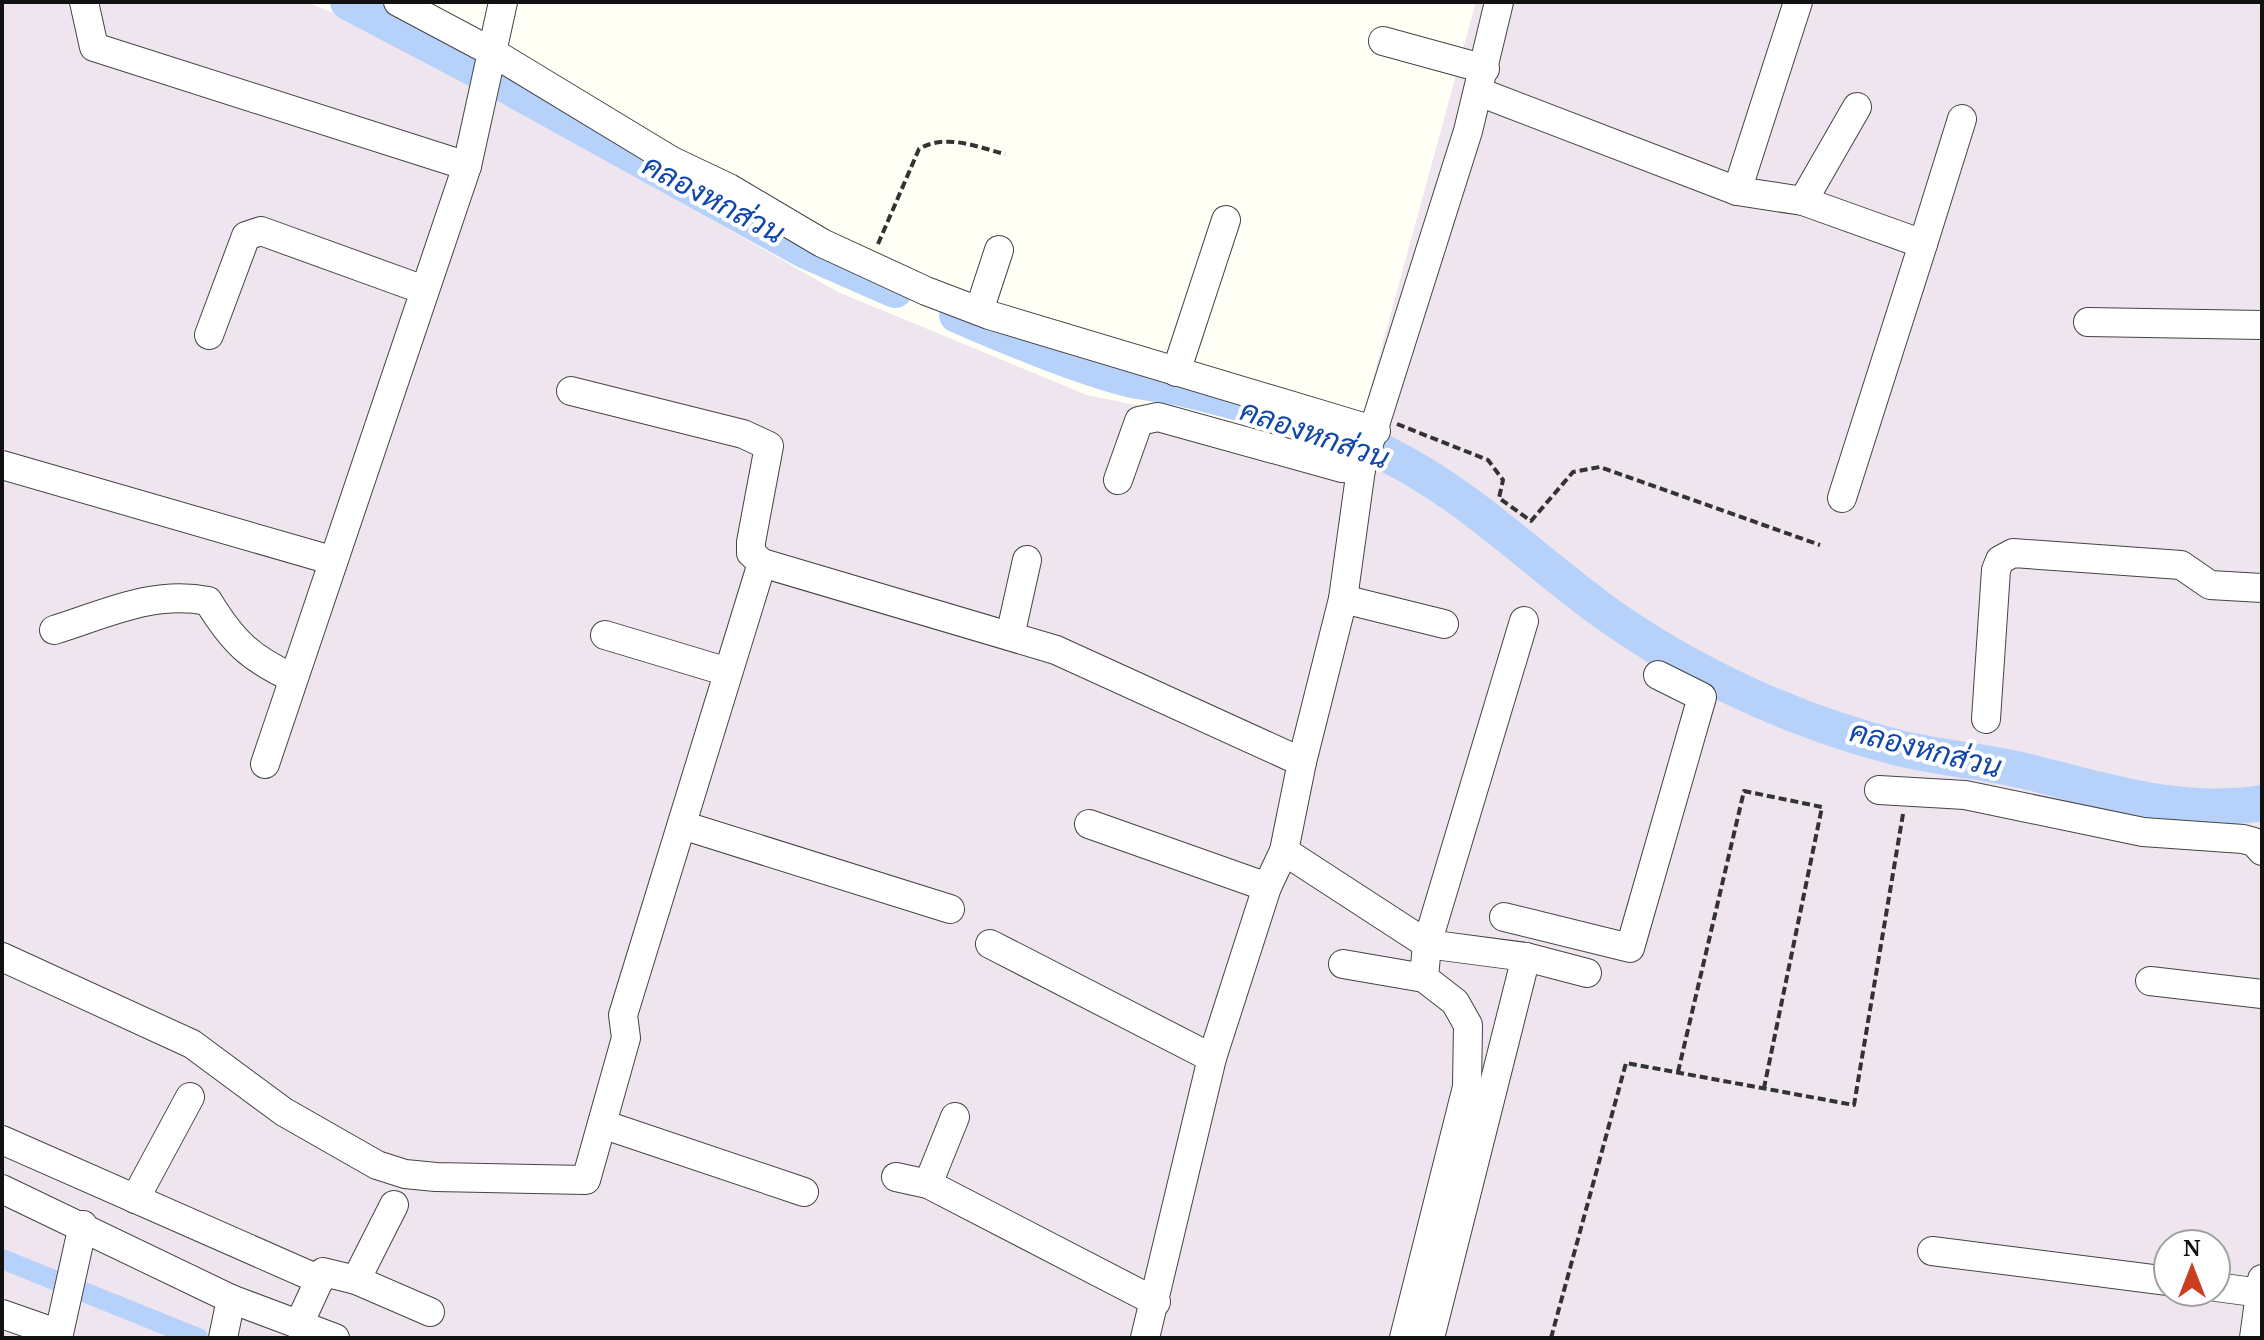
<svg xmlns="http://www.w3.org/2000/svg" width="2264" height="1340" viewBox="0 0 2264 1340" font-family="'Noto Serif',Sarabun,serif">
<rect width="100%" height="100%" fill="#fffff5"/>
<path fill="#efe5ee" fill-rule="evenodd" d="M2,2H307L376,31L490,93L838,292L1087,395L1189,416L1351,459L1476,2H2262V1338H2ZM2168,1244H2216V1292H2168Z"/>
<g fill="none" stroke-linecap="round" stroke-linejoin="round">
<polyline stroke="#b6d1fa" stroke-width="20" points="2,1259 198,1338"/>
<g stroke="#b6d1fa" stroke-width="36">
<polyline points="348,2 485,74"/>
<polyline points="497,80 804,250 895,290"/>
<path d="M957,315C1012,338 1067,362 1124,378C1142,383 1162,384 1180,388C1249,405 1326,423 1390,456C1468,495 1533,560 1603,611C1689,673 1795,722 1899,748C1940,758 1983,761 2025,771C2105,791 2178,816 2262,803"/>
</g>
<g stroke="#444" stroke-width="30">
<g id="minor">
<polyline points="84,2 94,47 467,166"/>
<polyline points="398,2 492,52 672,161 729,188 822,243 926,291 989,315 1376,431"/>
<polyline points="1383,41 1485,69"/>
<polyline points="1479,92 1737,191 1803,201 1923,244 1842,498"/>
<polyline points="1737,191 1798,2"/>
<polyline points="1803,201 1857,107"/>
<polyline points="1923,244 1962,119"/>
<polyline points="979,311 999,250"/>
<polyline points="2088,322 2262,325"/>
<polyline points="209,335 246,236 261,231 424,290"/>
<polyline points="1176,372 1226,220"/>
<polyline points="571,391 743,434 769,446 751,542 751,553 762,563 1056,650 1302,762"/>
<polyline points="2,465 331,560"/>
<polyline points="1118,480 1139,421 1158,417 1342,468 1361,469"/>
<polyline points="1343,599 1444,624"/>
<path d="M54,630C106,614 153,590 208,601C233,642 250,658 293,678"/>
<polyline points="605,635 728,672"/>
<polyline points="1010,636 1027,560"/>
<polyline points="1986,719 1996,570 2000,560 2013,553 2181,565 2210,585 2262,588"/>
<polyline points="265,764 467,166 503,2"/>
<polyline points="1879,790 1965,795 2143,832 2243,839 2254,842 2262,851"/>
<polyline points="1089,824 1267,887"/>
<polyline points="682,825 950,909"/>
<polyline points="1284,851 1427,944 1526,957 1587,973"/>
<polyline points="1504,917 1630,948 1702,697 1658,675"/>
<polyline points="990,944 1212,1058"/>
<polyline points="2,957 192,1044 284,1112 377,1165 405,1174 436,1177 586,1180 626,1038 623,1015 762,563"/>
<polyline points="1343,964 1424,978"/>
<polyline points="2150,981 2262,994"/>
<polyline points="602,1124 804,1192"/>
<polyline points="2,1140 320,1280"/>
<polyline points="896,1177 928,1184 1156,1302"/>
<polyline points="928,1184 955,1117"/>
<polyline points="2,1189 231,1299 335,1338"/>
<polyline points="135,1199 190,1097"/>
<polyline points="1932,1251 2168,1281"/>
<polyline points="356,1280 394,1205"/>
<polyline points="2216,1287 2261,1293"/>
<polyline points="2,1314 59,1334"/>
<polyline points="300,1322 323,1272 356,1280 430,1312"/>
<polyline points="58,1338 83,1225"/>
<polyline points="223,1338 231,1299"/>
<polyline points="1145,1338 1212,1058 1267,887 1284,851 1302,762 1343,599 1361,469 1468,131 1499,2"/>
<polyline points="1404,1338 1467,1087 1468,1025 1455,1002 1424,978 1427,944 1524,621"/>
<polyline points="1430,1338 1526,957"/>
<polyline points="2254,1338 2262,1279"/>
</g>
</g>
<g stroke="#333" stroke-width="4" stroke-dasharray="8 4" stroke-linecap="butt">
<path d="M878,244L919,149C946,133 977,147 1005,154"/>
<polyline points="1397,424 1488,460 1503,480 1499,498 1531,521 1573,472 1600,467 1820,545"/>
<polyline points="1678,1072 1744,791 1822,807 1764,1088"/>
<polyline points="1551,1338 1626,1063 1854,1105 1903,814"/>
</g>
<use href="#minor" stroke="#fff" stroke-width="28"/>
</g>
<g text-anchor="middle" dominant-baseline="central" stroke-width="8" stroke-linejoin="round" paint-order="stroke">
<g font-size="30" font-style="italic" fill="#1046ac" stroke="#fff">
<text transform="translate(714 198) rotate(28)">คลองหกส่วน</text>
<text transform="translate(1315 433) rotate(19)">คลองหกส่วน</text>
<text transform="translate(1926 748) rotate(14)">คลองหกส่วน</text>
</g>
</g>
<rect width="2264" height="1340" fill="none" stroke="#111111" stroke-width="8"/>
<g transform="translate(2192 1268)"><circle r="38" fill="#ffffff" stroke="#a0a0a0" stroke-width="2"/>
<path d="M0-6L14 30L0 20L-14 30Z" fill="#cb3d1f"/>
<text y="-12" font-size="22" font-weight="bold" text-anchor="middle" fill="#111111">N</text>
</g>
</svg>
